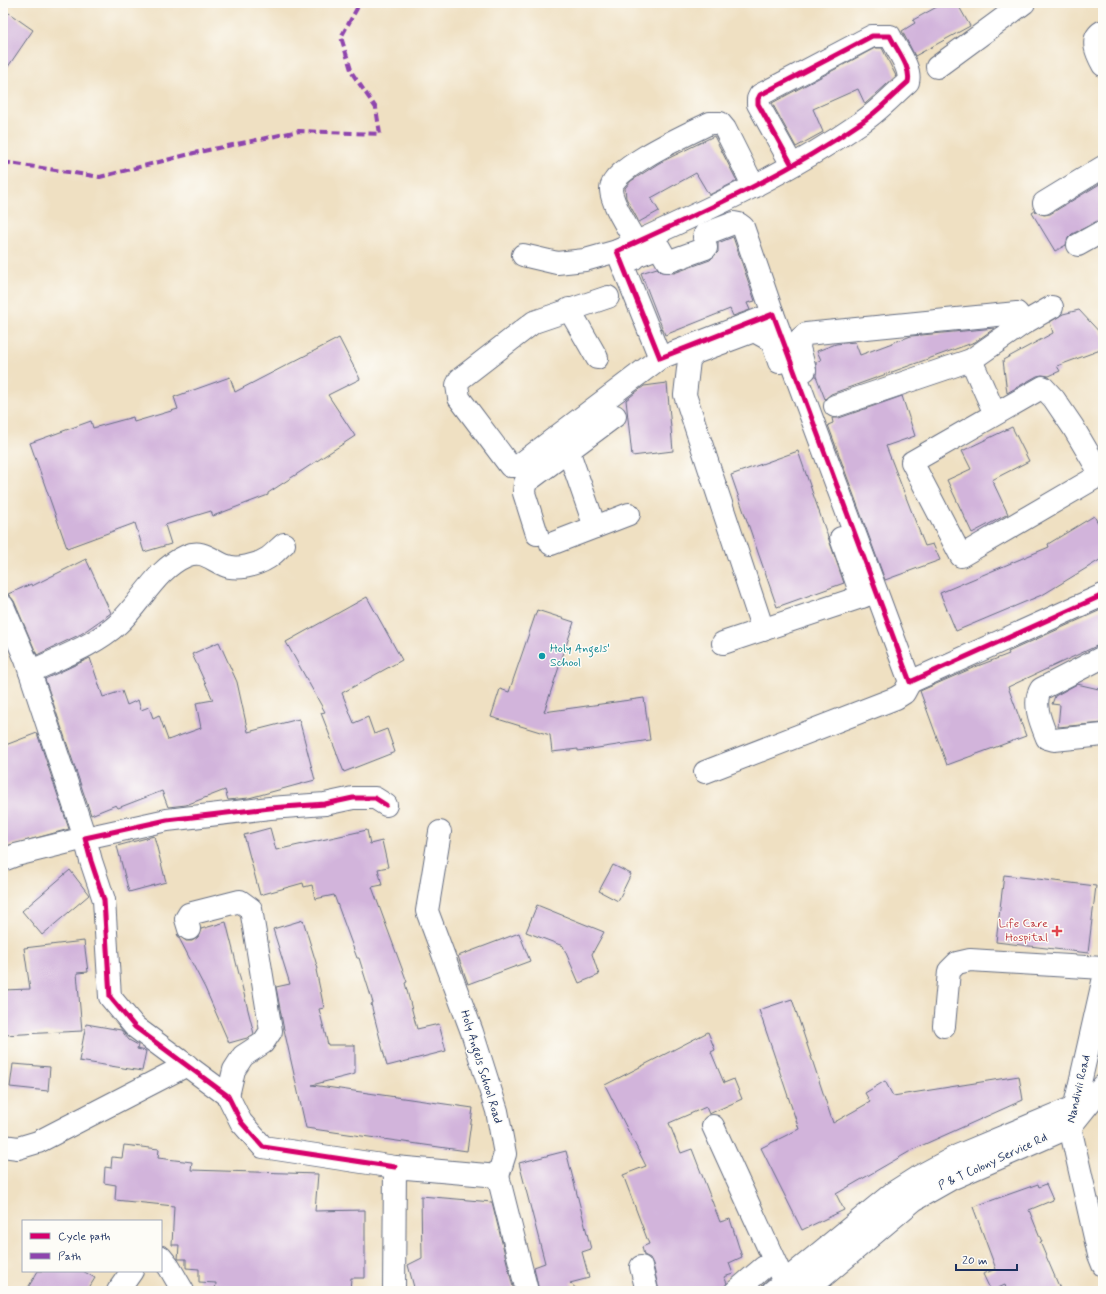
<svg xmlns="http://www.w3.org/2000/svg" width="1106" height="1294" viewBox="0 0 1106 1294" font-family="Mynerve,sans-serif">
<rect width="100%" height="100%" fill="#fdfcf7"/>
<filter id="ink" filterUnits="userSpaceOnUse"><feTurbulence type="fractalNoise" baseFrequency=".025" numOctaves="2"/><feDisplacementMap in="SourceGraphic" scale="8" xChannelSelector="R" yChannelSelector="G"/><feConvolveMatrix kernelMatrix="1 2 1 2 8 2 1 2 1" color-interpolation-filters="sRGB"/></filter>
<filter id="wash" filterUnits="userSpaceOnUse"><feTurbulence type="fractalNoise" baseFrequency=".012" numOctaves="4" result="noise"/><feDisplacementMap in="SourceGraphic" scale="16" xChannelSelector="R" yChannelSelector="G"/><feGaussianBlur stdDeviation="0.9" result="paint"/><feColorMatrix in="noise" values="0 0 0 0 0 0 0 0 0 0 0 0 0 0 0 0 0 1.4 0 .05"/><feComposite in="paint" operator="in"/></filter>
<g filter="url(#wash)">
<rect width="100%" height="100%" fill="#efe0c2"/>
<g id="blocks">
<g fill="#d2b4db">
<polygon points="944,3 957,3 970,26 915,56 902,31 915,23 913,20"/>
<polygon points="3,9 33,30 3,74"/>
<polygon points="875,48 882,48 896,76 865,104 858,89 813,109 823,132 796,147 772,103"/>
<polygon points="714,136 737,181 709,195 696,173 651,198 659,211 639,222 626,198 625,188 631,181 659,163"/>
<polygon points="1103,182 1103,219 1072,234 1068,238 1066,245 1055,251 1032,213 1035,211 1044,215 1050,214"/>
<polygon points="733,237 755,301 747,303 750,310 733,316 730,309 665,335 641,273 657,268 661,272 674,273 710,260 718,252 718,243"/>
<polygon points="1079,310 1103,336 1103,349 1057,366 1060,371 1049,376 1042,375 1037,376 1007,393 1003,360 1053,333 1050,322 1063,314"/>
<polygon points="995,328 975,342 831,394 825,399 816,376 816,362 821,360 817,351 836,344 855,342 860,355 911,336"/>
<polygon points="339,338 360,379 328,395 355,436 268,493 268,495 213,516 211,511 165,525 171,544 144,552 135,523 67,548 30,443 91,421 93,428 133,417 134,422 178,409 174,397 230,377 235,392"/>
<polygon points="667,383 673,451 632,456 626,400 644,386"/>
<polygon points="902,396 915,436 886,446 925,546 933,544 940,560 885,580 828,425 833,423 832,418 839,418"/>
<polygon points="1012,427 1029,461 992,480 1008,514 972,533 947,480 971,469 962,451"/>
<polygon points="798,451 844,583 777,607 731,475"/>
<polygon points="1094,516 1103,531 1103,558 1044,594 956,631 940,593 1049,547 1048,544"/>
<polygon points="86,559 111,613 81,634 37,655 14,601 8,594 31,584 32,586"/>
<polygon points="367,597 402,660 342,693 354,723 368,717 374,734 387,729 395,752 344,772 321,713 325,712 286,642"/>
<polygon points="1103,609 1103,643 1008,687 1026,736 947,765 920,691 975,667 1009,654 1008,652"/>
<polygon points="537,610 574,622 544,712 644,698 650,740 578,751 578,749 552,752 550,735 491,717 500,689 509,692"/>
<polygon points="219,642 237,682 248,732 299,719 315,780 249,798 228,800 225,790 186,805 168,807 162,791 118,808 116,805 91,815 45,679 90,658 103,697 122,691 127,705 138,700 141,710 149,707 153,718 159,715 168,740 201,728 196,703 213,700 192,654"/>
<polygon points="1077,684 1103,690 1103,723 1058,727 1060,705 1052,704 1055,696"/>
<polygon points="37,733 69,829 3,847 3,746"/>
<polygon points="270,828 276,850 367,830 370,844 382,841 388,867 378,869 382,885 372,887 407,982 405,983 417,1029 439,1024 446,1051 387,1066 371,1004 373,1003 359,958 357,958 334,895 315,899 312,885 304,887 303,883 260,895 244,835"/>
<polygon points="154,836 166,882 129,892 117,846"/>
<polygon points="613,865 631,874 618,901 599,891"/>
<polygon points="70,870 89,895 42,935 22,911"/>
<polygon points="1004,875 1096,886 1088,953 996,942"/>
<polygon points="537,905 604,932 592,954 599,975 579,983 563,946 526,932"/>
<polygon points="303,920 318,969 316,970 324,1008 319,1009 328,1045 355,1045 355,1074 312,1085 473,1108 467,1151 306,1128 283,1025 276,987 290,984 273,929"/>
<polygon points="226,922 254,1034 247,1038 229,1043 205,988 177,934 186,941 192,941 198,937 201,929"/>
<polygon points="519,933 530,961 468,984 458,956"/>
<polygon points="84,941 88,972 77,973 82,1031 3,1035 3,990 30,989 24,948"/>
<polygon points="792,999 833,1123 870,1102 865,1093 885,1081 893,1096 1019,1076 1023,1100 914,1149 836,1194 844,1210 802,1230 761,1148 799,1129 759,1010"/>
<polygon points="86,1024 121,1030 129,1040 138,1045 137,1049 146,1051 142,1071 79,1061"/>
<polygon points="708,1032 715,1050 711,1052 724,1083 734,1079 742,1099 709,1114 706,1107 669,1123 681,1153 692,1149 720,1222 730,1219 742,1257 729,1263 733,1274 724,1277 727,1283 724,1288 718,1291 659,1291 653,1264 650,1258 644,1255 642,1247 649,1244 623,1175 646,1166 605,1085"/>
<polygon points="13,1064 50,1067 48,1091 10,1087"/>
<polygon points="124,1145 159,1149 158,1158 192,1162 191,1170 318,1174 315,1211 365,1210 365,1278 351,1278 350,1291 215,1291 216,1283 199,1282 199,1269 186,1268 186,1259 178,1259 179,1245 172,1245 174,1206 115,1200 116,1185 104,1183 105,1167 111,1168 112,1157 122,1158"/>
<polygon points="566,1151 591,1249 582,1252 589,1278 570,1283 579,1291 539,1291 534,1267 545,1263 519,1163"/>
<polygon points="1038,1184 1039,1187 1046,1184 1053,1200 1029,1210 1042,1242 1040,1242 1061,1291 1007,1291 1005,1285 991,1291 983,1274 996,1269 973,1207"/>
<polygon points="421,1196 492,1202 514,1291 415,1291 408,1265 422,1258"/>
<polygon points="38,1271 83,1271 95,1278 87,1291 26,1291"/>
</g>
</g>
</g>
<g filter="url(#ink)">
<use href="#blocks" fill-opacity="0" stroke="#656d81" stroke-width="1"/>
<g fill="none" stroke-linecap="round" stroke-linejoin="round">
<g stroke="#656d81" stroke-width="24">
<g id="minor">
<path d="M1103,31C1089,39 1097,54 1103,65"/>
<polyline points="937,67 1024,3"/>
<path d="M792,165L758,104V99L760,95L872,36H890C896,49 912,68 908,82C892,96 877,113 859,124C784,176 700,213 617,251L660,358L773,314L910,682L1103,595"/>
<polyline points="1044,203 1103,167"/>
<path d="M636,243C629,229 612,205 611,190C609,169 692,132 710,123H720L725,129L754,187"/>
<polyline points="1078,245 1103,231"/>
<polyline points="523,255 557,263 585,260 617,251"/>
<polyline points="633,259 636,256 659,247 667,261 670,261 706,248 704,237 705,234 734,223 739,224 743,227 773,314"/>
<polyline points="608,297 534,322 460,379 457,385 459,398 510,466 518,466 660,358"/>
<polyline points="569,309 597,358"/>
<polyline points="1024,323 1052,307"/>
<polyline points="971,360 995,414"/>
<polyline points="805,370 799,348 800,339 806,334 1017,313 1024,323 971,360 835,406"/>
<polyline points="564,438 595,527"/>
<polyline points="1100,475 961,556 912,462 1043,387 1054,399 1073,427 1103,478"/>
<polyline points="537,534 524,493 525,483 615,416"/>
<polyline points="841,538 862,597"/>
<polyline points="551,544 629,514"/>
<polyline points="3,606 26,660 85,838 16,855 3,860"/>
<polyline points="763,630 685,395 689,360 695,353 754,331 772,341 779,362"/>
<polyline points="723,643 876,592"/>
<path d="M1103,657L1041,689C1032,703 1041,723 1047,738L1054,740L1103,735"/>
<path d="M30,672C59,658 94,646 118,624C141,603 156,569 186,556C202,549 210,559 224,565C237,571 257,565 268,558C274,554 279,548 284,544"/>
<polyline points="705,772 896,698 904,693 910,682"/>
<polyline points="386,805 375,798 353,798 325,804 270,808 167,820 85,838 91,861 104,900 110,997 135,1027 228,1096 241,1122 263,1147 395,1167"/>
<polyline points="189,929 186,919 189,914 240,901 251,909 271,1031 263,1043 243,1056 234,1070 228,1096"/>
<polyline points="1103,982 1070,1127 1099,1255 1103,1265"/>
<polyline points="944,1026 949,971 957,963 970,960 1103,968"/>
<polyline points="713,1126 784,1282"/>
<polyline points="3,1146 18,1148 38,1142 187,1065"/>
<polyline points="498,1176 527,1291"/>
<polyline points="161,1257 169,1267 183,1291"/>
<polyline points="641,1267 647,1291"/>
<polyline points="118,1291 132,1271"/>
<polyline points="394,1291 395,1167 498,1176 505,1154 497,1111 472,1032 427,911 440,832"/>
<polyline points="736,1291 764,1267"/>
<polyline points="773,1291 894,1192 916,1178 957,1156 1074,1107"/>
<polyline points="806,1291 914,1200 951,1179 1070,1127 1103,1086"/>
</g>
</g>
<use href="#minor" stroke="#fff" stroke-width="22"/>
<polyline stroke="#8e44ad" stroke-width="4" stroke-dasharray="8 4" stroke-linecap="butt" points="3,162 100,177 194,153 299,131 380,134 376,108 352,73 341,37 360,3"/>
<g stroke="#fdfcf7" stroke-width="8">
<g id="cycleway">
<path d="M792,165L758,104V99L760,95L872,36H890C896,49 912,68 908,82C892,96 877,113 859,124C784,176 700,213 617,251L660,358L773,314L910,682L1103,595"/>
<polyline points="386,805 375,798 353,798 325,804 270,808 167,820 85,838 91,861 104,900 110,997 135,1027 228,1096 241,1122 263,1147 395,1167"/>
</g>
</g>
<use href="#cycleway" stroke="#d6006c" stroke-width="5"/>
</g>
</g>
<circle fill="#0f9aa8" stroke="#fdfcf7" stroke-width="1.5" cx="542" cy="656" r="4"/>
<path fill="#e0444e" stroke="#fdfcf7" stroke-width="1.5" d="M1055 925h4v4h4v4h-4v4h-4v-4h-4v-4h4z"/>
<g text-anchor="middle" dominant-baseline="central" stroke-width="3" stroke-linejoin="round" paint-order="stroke">
<g font-size="12" fill="#0d838f" stroke="#fdfcf7" text-anchor="start">
<text x="550" y="649">Holy Angels'<tspan x="550" dy="14">School</tspan></text>
</g>
<g font-size="12" fill="#be3a42" stroke="#fdfcf7" text-anchor="end">
<text x="1048" y="924">Life Care<tspan x="1048" dy="14">Hospital</tspan></text>
</g>
<g font-size="12" fill="#1b2f5e" stroke="#fdfcf7">
<text transform="translate(481 1067) rotate(73)">Holy Angels School Road</text>
<text transform="translate(1079 1089) rotate(-77)">Nandivii Road</text>
<text transform="translate(993 1162) rotate(-25)">P &amp; T Colony Service Rd</text>
</g>
</g>
<rect width="1106" height="1294" fill="none" stroke="#fdfcf7" stroke-width="16"/>
<rect x="22" y="1220" width="140" height="52" fill="#fdfcf7" stroke="#a3aaba"/>
<rect x="30" y="1233" width="20" height="6" fill="#d6006c" stroke="#a3aaba"/>
<text x="58" y="1240" font-size="12" fill="#1b2f5e">Cycle path</text>
<rect x="30" y="1253" width="20" height="6" fill="#8e44ad" stroke="#a3aaba"/>
<text x="58" y="1260" font-size="12" fill="#1b2f5e">Path</text>
<path d="M956 1264v6h61v-6" fill="none" stroke="#1b2f5e" stroke-width="2"/>
<text x="962" y="1264" font-size="12" fill="#1b2f5e" stroke="#fdfcf7" stroke-width="3" paint-order="stroke">20 m</text>
</svg>
